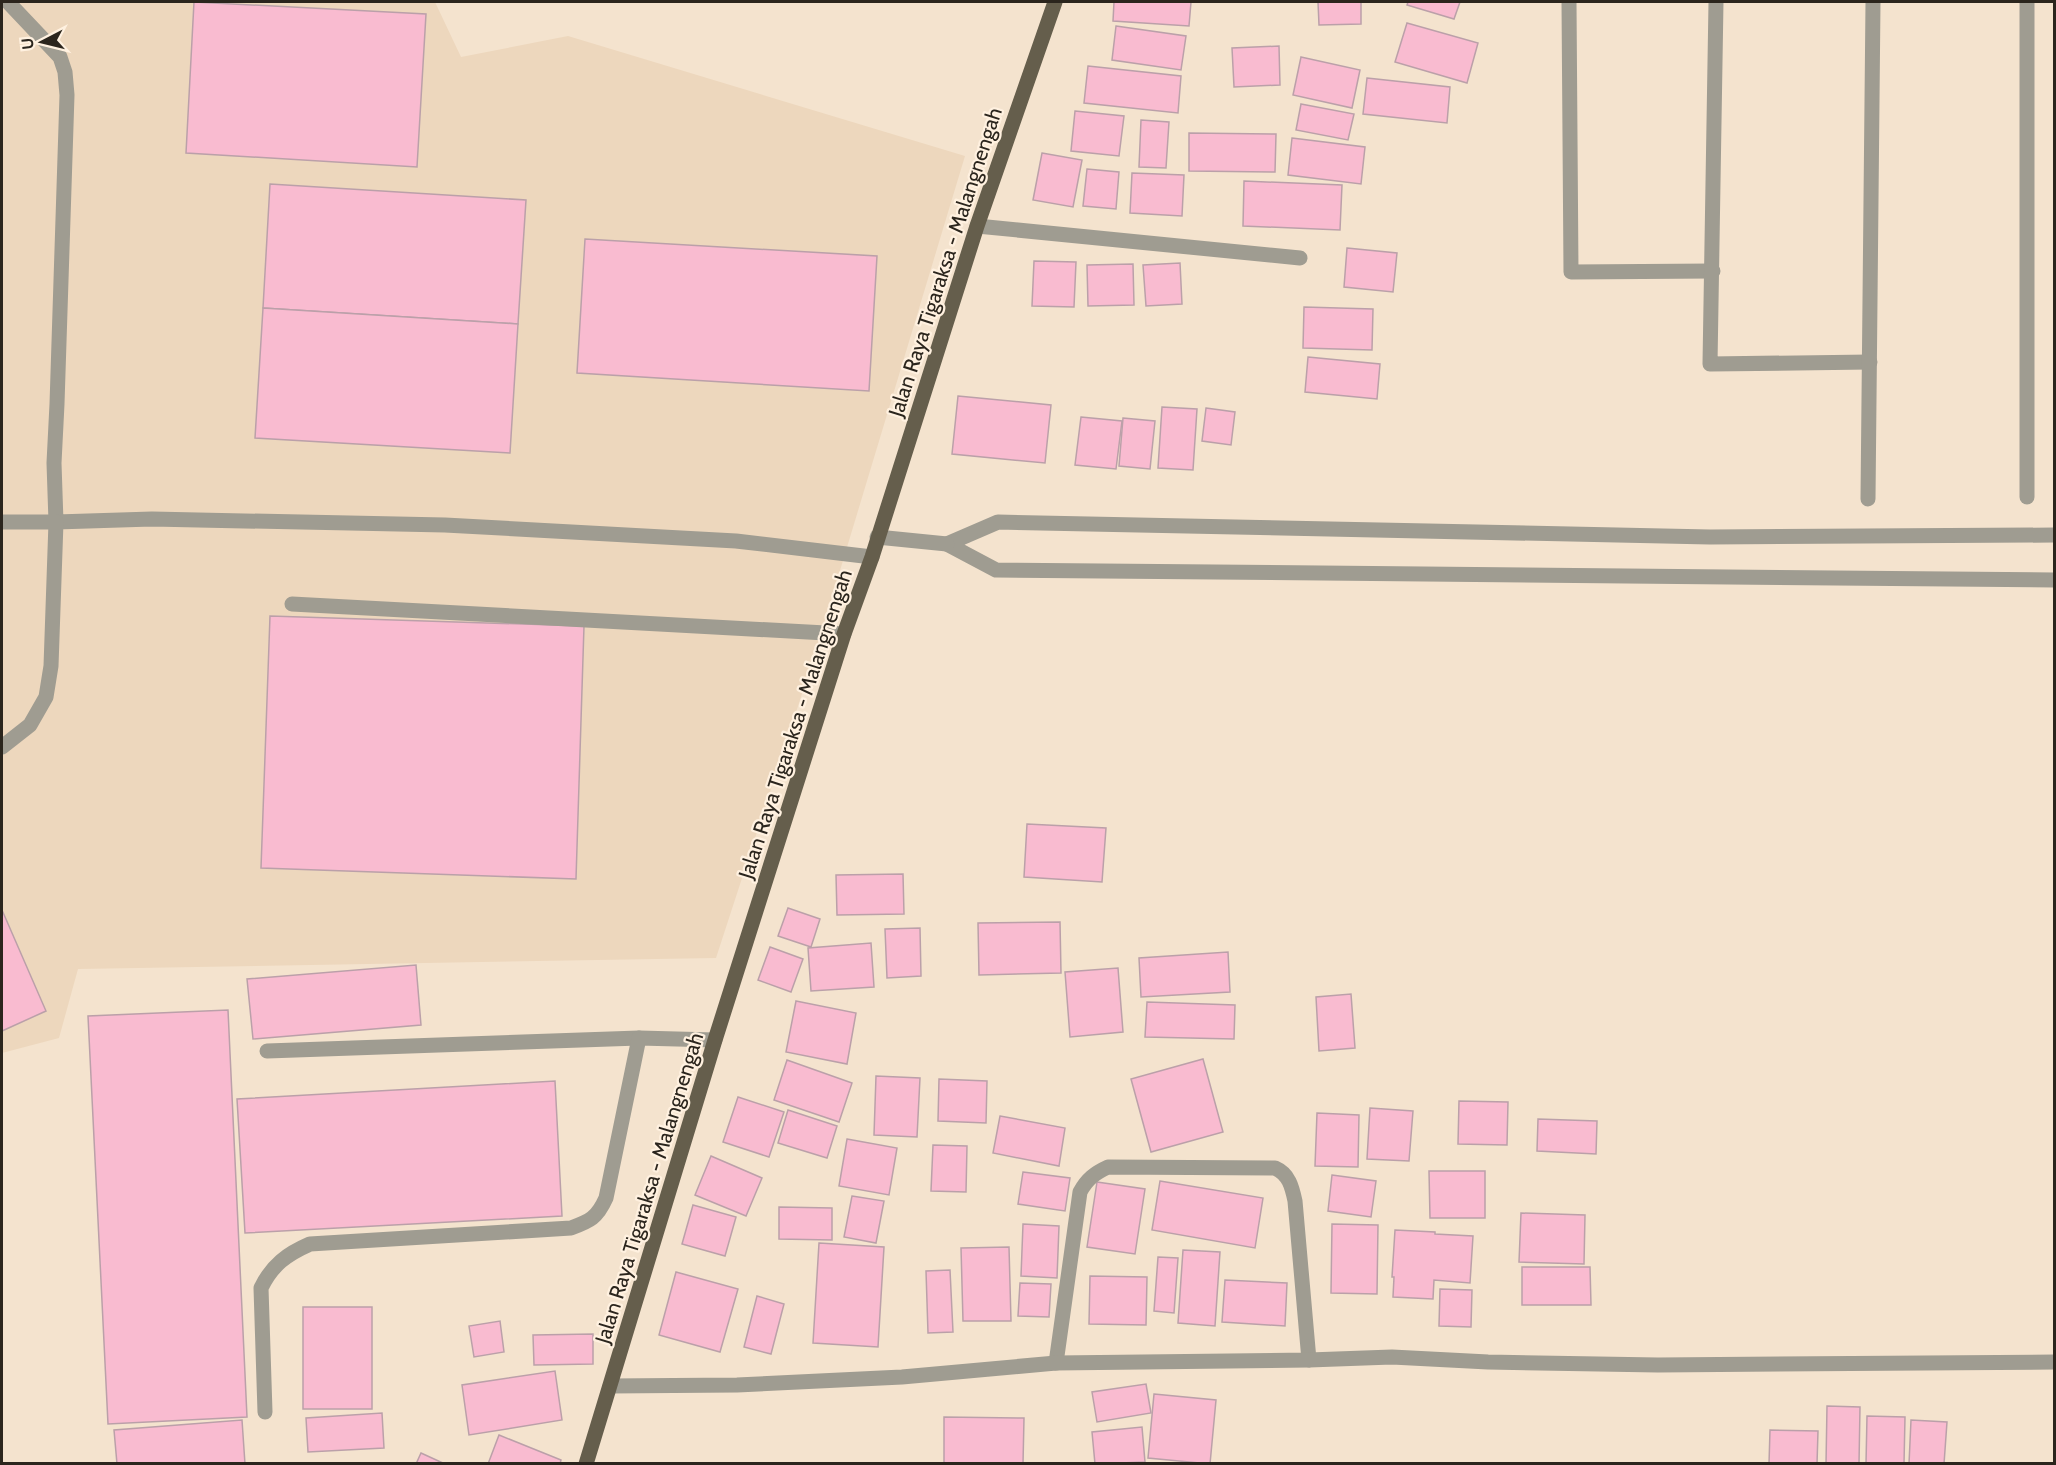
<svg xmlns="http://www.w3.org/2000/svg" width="2056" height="1465" viewBox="0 0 2056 1465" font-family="Cabin,sans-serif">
<rect width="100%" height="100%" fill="#f4e3ce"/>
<polygon fill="#edd7bd" points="2,2 435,2 461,57 568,36 965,156 813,660 716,958 78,969 59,1038 2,1053"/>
<g fill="#f9bbd0" stroke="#bba0a9" stroke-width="1.5">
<polygon points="194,2 426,14 417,167 186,153"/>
<polygon points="1114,2 1191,2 1189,26 1113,21"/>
<polygon points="1318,2 1361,2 1361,24 1319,25"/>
<polygon points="1408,2 1460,2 1454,19 1407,5"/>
<polygon points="1407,23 1478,43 1467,83 1395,62"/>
<polygon points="1116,26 1186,36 1181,70 1112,60"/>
<polygon points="1279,46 1280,85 1234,87 1232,48"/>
<polygon points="1301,57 1360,70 1352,108 1293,95"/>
<polygon points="1088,66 1181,76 1178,113 1084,103"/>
<polygon points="1367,78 1450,87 1447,123 1363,114"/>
<polygon points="1301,104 1354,114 1348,140 1296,130"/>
<polygon points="1075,111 1124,116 1119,156 1071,151"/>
<polygon points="1141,120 1169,122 1166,168 1139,167"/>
<polygon points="1189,133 1276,134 1275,172 1189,171"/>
<polygon points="1292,138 1365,147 1361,184 1288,175"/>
<polygon points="1042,153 1082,160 1073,207 1033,200"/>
<polygon points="1087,169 1119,172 1116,209 1083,206"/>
<polygon points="1132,173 1184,175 1182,216 1130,213"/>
<polygon points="1244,181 1342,185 1340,230 1243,226"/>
<polygon points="270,184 526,200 518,324 263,308"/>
<polygon points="585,239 877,256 869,391 577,373"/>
<polygon points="1347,248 1397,253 1393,292 1344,287"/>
<polygon points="1034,261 1076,262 1074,307 1032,306"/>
<polygon points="1180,263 1182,304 1146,306 1143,265"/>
<polygon points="1133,264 1134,305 1088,306 1087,265"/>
<polygon points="1304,307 1373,309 1372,350 1303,348"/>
<polygon points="263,308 518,324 510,453 255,438"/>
<polygon points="1308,357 1380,364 1377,399 1305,392"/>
<polygon points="958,396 1051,405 1045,463 952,454"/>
<polygon points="1162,407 1197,409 1193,470 1158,468"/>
<polygon points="1206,408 1235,412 1231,445 1202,441"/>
<polygon points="1081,417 1122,421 1116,469 1075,465"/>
<polygon points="1123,418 1155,421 1150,469 1119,466"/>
<polygon points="270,616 584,626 576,879 261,868"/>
<polygon points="1027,824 1106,828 1102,882 1024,877"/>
<polygon points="903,874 904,914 837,915 836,875"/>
<polygon points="788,908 820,919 811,947 778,936"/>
<polygon points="2,910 46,1011 2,1031"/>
<polygon points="1060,922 1061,973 979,975 978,923"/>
<polygon points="920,928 921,976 887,978 885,929"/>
<polygon points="871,943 874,987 811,991 808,948"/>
<polygon points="770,947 803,959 791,992 758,980"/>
<polygon points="1228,952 1230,992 1141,997 1139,958"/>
<polygon points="416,965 421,1025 253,1039 247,979"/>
<polygon points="1118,968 1123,1032 1070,1037 1065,972"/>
<polygon points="1351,994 1355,1048 1319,1051 1316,997"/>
<polygon points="796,1001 856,1013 847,1064 786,1052"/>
<polygon points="1147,1002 1235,1005 1234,1039 1145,1037"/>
<polygon points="228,1010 247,1417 108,1424 88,1016"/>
<polygon points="1203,1059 1223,1132 1151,1152 1131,1079"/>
<polygon points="787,1060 852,1083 839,1122 774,1100"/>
<polygon points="876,1076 920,1078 917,1137 874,1135"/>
<polygon points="939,1079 987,1081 986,1123 938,1121"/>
<polygon points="555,1081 562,1216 245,1233 237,1099"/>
<polygon points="738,1097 784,1112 769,1157 723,1142"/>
<polygon points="1459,1101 1508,1102 1507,1145 1458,1144"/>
<polygon points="1370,1108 1413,1111 1409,1161 1367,1159"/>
<polygon points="788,1110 837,1126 827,1158 778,1143"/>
<polygon points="1317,1113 1359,1115 1358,1167 1315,1166"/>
<polygon points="1000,1116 1065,1128 1059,1166 993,1153"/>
<polygon points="1538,1119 1597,1121 1596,1154 1537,1151"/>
<polygon points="847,1139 897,1148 889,1195 839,1186"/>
<polygon points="933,1145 967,1146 966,1192 931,1191"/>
<polygon points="711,1156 762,1178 746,1216 695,1195"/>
<polygon points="1429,1171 1485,1171 1485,1218 1430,1218"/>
<polygon points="1023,1172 1070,1178 1065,1211 1018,1204"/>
<polygon points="1332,1175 1376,1181 1371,1217 1328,1211"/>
<polygon points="1160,1181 1263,1198 1255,1248 1152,1230"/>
<polygon points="1097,1182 1145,1189 1135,1254 1087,1247"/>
<polygon points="852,1196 884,1201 876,1243 844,1237"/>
<polygon points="693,1205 736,1217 725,1256 682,1244"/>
<polygon points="779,1207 832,1208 832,1240 779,1239"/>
<polygon points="1521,1213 1585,1215 1584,1264 1519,1262"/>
<polygon points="1023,1224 1059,1226 1057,1278 1021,1276"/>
<polygon points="1332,1224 1378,1225 1377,1294 1331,1293"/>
<polygon points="1395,1230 1435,1232 1435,1234 1473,1236 1470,1283 1434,1280 1433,1299 1393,1297 1394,1277 1392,1277"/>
<polygon points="819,1243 884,1247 878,1347 813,1343"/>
<polygon points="1009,1247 1011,1321 963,1321 961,1248"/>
<polygon points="1183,1250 1220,1252 1215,1326 1178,1323"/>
<polygon points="1158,1257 1178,1258 1174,1313 1154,1311"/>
<polygon points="1522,1267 1590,1267 1591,1305 1522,1305"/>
<polygon points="950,1270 953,1332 928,1333 926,1271"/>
<polygon points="676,1272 738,1289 720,1352 659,1335"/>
<polygon points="1090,1276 1147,1277 1146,1325 1089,1324"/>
<polygon points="1225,1280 1287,1283 1285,1326 1222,1322"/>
<polygon points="1020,1283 1051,1284 1049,1317 1018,1316"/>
<polygon points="1440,1289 1472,1290 1471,1327 1439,1326"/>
<polygon points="757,1296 784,1304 771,1354 744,1347"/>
<rect x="303" y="1307" width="69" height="102"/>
<polygon points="500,1321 504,1352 474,1357 469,1326"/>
<polygon points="593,1334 593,1364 534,1365 533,1335"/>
<polygon points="555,1371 562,1420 469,1435 462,1385"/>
<polygon points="1146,1384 1151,1413 1097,1422 1092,1392"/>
<polygon points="1154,1394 1216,1400 1210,1464 1148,1458"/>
<polygon points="1827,1406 1860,1407 1859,1464 1826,1464"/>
<polygon points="382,1413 384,1448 308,1452 306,1418"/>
<polygon points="1867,1416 1905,1417 1904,1464 1866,1464"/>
<polygon points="944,1417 1024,1418 1023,1464 944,1463"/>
<polygon points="242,1420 245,1464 117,1464 114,1430"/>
<polygon points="1911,1420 1947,1422 1944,1464 1909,1464"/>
<polygon points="1142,1427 1145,1462 1095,1464 1092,1432"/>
<polygon points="1770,1430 1818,1431 1817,1464 1769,1464"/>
<polygon points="499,1435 561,1460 560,1464 488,1464"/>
<polygon points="421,1453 445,1464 416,1464"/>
</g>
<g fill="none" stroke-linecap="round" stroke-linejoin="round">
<g stroke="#9f9c91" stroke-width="15">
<polyline points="8,2 60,57 65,72 67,95 57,404 54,463 56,522 152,519 445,525 736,541 872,557"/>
<polyline points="1569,2 1571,272 1713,271"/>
<polyline points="1716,2 1710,364 1870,362"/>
<polyline points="2027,2 2027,497"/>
<polyline points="977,226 1300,258"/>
<polyline points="1868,499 1873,2"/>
<polyline points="2,522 56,522 51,666 46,697 30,725 2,747"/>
<polyline points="2054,535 1710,537 998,522 947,544 996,570 2054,580"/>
<polyline points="877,537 947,544"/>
<polyline points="292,604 844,634"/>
<polyline points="267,1051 639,1038"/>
<path d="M1056,1363L1080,1192C1087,1179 1095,1173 1108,1167L1275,1168C1289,1174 1292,1187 1295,1201L1309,1360"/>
<polyline points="610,1386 737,1385 902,1377 1056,1363 1309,1360 1392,1357 1488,1362 1658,1365 2054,1362"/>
<path d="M265,1412L261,1288C272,1265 287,1254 310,1244L571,1228C590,1221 597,1218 606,1198L639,1038L715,1040"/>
</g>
<polyline stroke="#655e4c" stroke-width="15" points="586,1464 715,1040 844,634 872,557 977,226 1055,2"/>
</g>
<g text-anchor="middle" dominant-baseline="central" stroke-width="4.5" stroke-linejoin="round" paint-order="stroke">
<g font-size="21" fill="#2b251d" stroke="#fff1e0">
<text transform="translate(945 262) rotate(-72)">Jalan Raya Tigaraksa - Malangnengah</text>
<text transform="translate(795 724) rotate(-72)">Jalan Raya Tigaraksa - Malangnengah</text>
<text transform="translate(649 1188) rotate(-73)">Jalan Raya Tigaraksa - Malangnengah</text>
</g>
</g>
<rect width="2056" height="1465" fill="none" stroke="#2b251d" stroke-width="6"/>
<g transform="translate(42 42) rotate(263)" stroke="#fff1e0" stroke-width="4.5" paint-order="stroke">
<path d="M0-4.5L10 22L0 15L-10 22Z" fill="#2b251d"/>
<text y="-9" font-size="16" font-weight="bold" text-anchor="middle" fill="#2b251d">U</text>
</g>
</svg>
